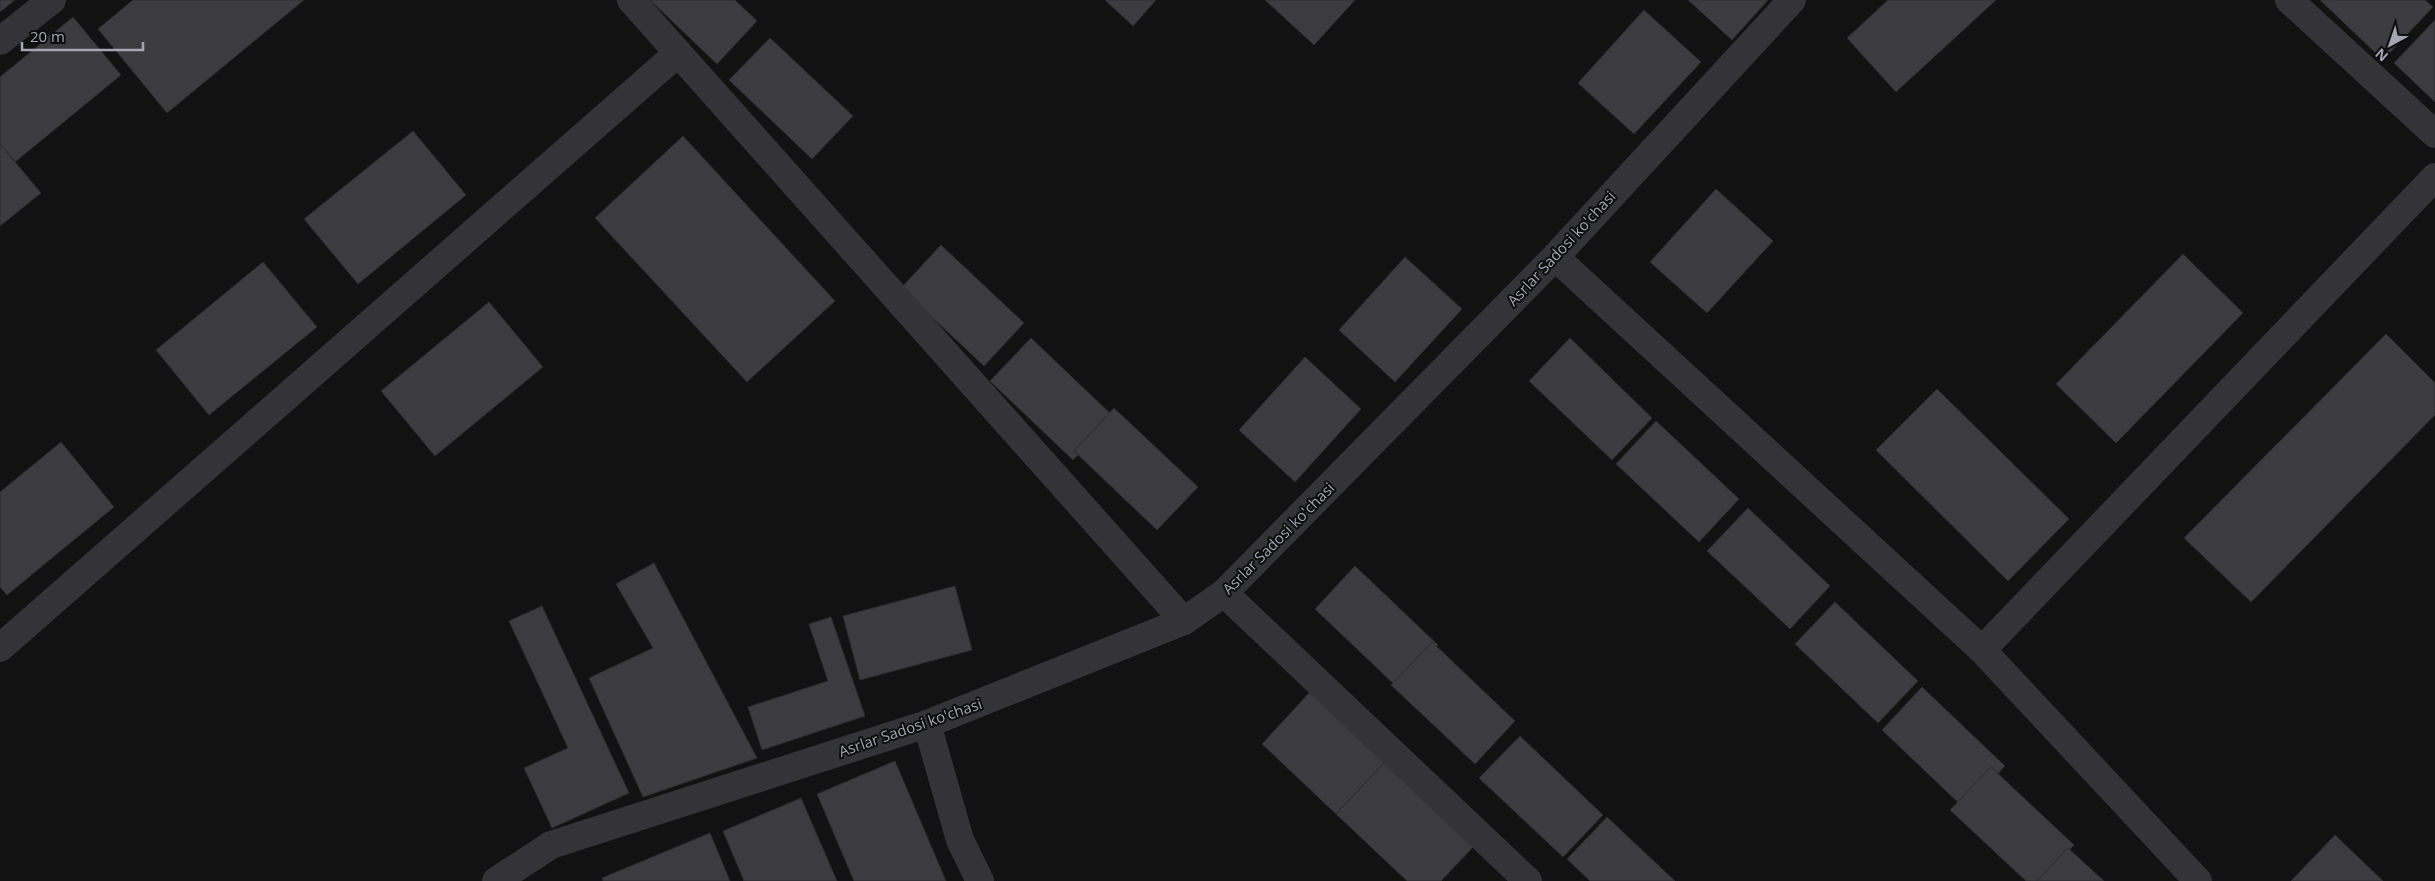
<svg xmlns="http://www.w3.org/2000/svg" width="2435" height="881" viewBox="0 0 2435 881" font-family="'Open Sans',sans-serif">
<rect width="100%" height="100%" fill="#121213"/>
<g fill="#3c3c40" stroke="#2c2c2f">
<polygon points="0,0 15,0 0,12"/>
<polygon points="133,0 304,0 167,113 98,29"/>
<polygon points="650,0 735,0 757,21 717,64"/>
<polygon points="1105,0 1156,0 1133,26"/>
<polygon points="1265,0 1355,0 1314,45"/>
<polygon points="1688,0 1768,0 1732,40"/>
<polygon points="1888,0 1996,0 1896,92 1847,38"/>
<polygon points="2320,0 2425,0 2433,7 2383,60"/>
<polygon points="1644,10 1701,62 1634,134 1578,83"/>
<polygon points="73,17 121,75 15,162 0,144 0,77"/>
<polygon points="2435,20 2435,102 2394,63"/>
<polygon points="770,38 853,116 812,159 729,80"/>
<polygon points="413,131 466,195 358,284 304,219"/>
<polygon points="683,136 835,301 747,382 595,218"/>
<polygon points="0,144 41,193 0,226"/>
<polygon points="1716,189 1773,241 1707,313 1650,262"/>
<polygon points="941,245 1024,323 984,366 901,288"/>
<polygon points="2183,254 2243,313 2116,443 2056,384"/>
<polygon points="1405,257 1462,309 1395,382 1339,330"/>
<polygon points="263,262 317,327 209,415 156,350"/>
<polygon points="489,302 543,367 435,456 381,391"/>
<polygon points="2386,334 2435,383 2435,415 2251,602 2184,538"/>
<polygon points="1031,338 1114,417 1073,460 990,381"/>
<polygon points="1570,338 1652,418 1612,460 1529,381"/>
<polygon points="1305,357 1361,409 1295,482 1239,430"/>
<polygon points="1937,389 2069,519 2008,581 1876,450"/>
<polygon points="1114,408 1198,487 1157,530 1074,451"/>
<polygon points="1656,421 1739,499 1699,542 1616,464"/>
<polygon points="61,442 114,507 7,595 0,587 0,492"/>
<polygon points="1748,508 1830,586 1790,629 1707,551"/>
<polygon points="654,563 757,758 643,797 589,678 653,648 616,584"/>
<polygon points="1355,566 1438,645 1398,688 1315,609"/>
<polygon points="955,586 972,650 860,680 843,616"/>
<polygon points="1835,602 1918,681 1878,723 1795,644"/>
<polygon points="542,606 629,793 552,828 524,768 568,748 509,621"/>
<polygon points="831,617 865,716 762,750 748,707 828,681 809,624"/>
<polygon points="1432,642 1515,721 1475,764 1391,685"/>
<polygon points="1922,687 2005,766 1965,809 1882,730"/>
<polygon points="1310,692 1385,762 1336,814 1262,744"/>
<polygon points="1520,736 1603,815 1563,857 1479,778"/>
<polygon points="895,761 946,881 854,881 817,794"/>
<polygon points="1385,762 1474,846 1441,881 1407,881 1336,814"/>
<polygon points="1991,767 2074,845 2041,881 2026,881 1950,810"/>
<polygon points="801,798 837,881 744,881 723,831"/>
<polygon points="1607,817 1675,881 1590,881 1567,859"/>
<polygon points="710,833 730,881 603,881 602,878"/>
<polygon points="2335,835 2383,881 2291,881"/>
<polygon points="2068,848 2104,881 2037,881"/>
</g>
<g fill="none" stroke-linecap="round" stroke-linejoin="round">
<g stroke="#333338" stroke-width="28">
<polyline points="631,0 1184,621"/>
<polyline points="2289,0 2435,134"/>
<polyline points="0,41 52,0"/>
<polyline points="1555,257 1982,650 2198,881"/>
<polyline points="1224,593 1528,881"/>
<polyline points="0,648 678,53"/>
<polyline points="1982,650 2435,177"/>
<polyline points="927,724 960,840 980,881"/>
<polyline points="496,881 551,845 927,724 1184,621 1224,593 1555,257 1792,0"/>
</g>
</g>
<g text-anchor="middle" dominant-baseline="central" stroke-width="4" stroke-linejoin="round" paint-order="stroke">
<g font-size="15" fill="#a3a7b4" stroke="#0d0d0e">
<text transform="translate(1561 248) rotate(-47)">Asrlar Sadosi ko'chasi</text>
<text transform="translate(1278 538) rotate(-45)">Asrlar Sadosi ko'chasi</text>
<text transform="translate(910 727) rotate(-19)">Asrlar Sadosi ko'chasi</text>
</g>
</g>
<g transform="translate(2390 45) rotate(220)" stroke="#0d0d0e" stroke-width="4" paint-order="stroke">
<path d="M0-4L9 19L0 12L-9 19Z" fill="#a3a7b4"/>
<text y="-8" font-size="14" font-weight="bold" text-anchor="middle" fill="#a3a7b4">N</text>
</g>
<path d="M22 42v8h121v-8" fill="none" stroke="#a3a7b4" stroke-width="2.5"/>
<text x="30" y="42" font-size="15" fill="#a3a7b4" stroke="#0d0d0e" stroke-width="4" paint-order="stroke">20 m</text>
</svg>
